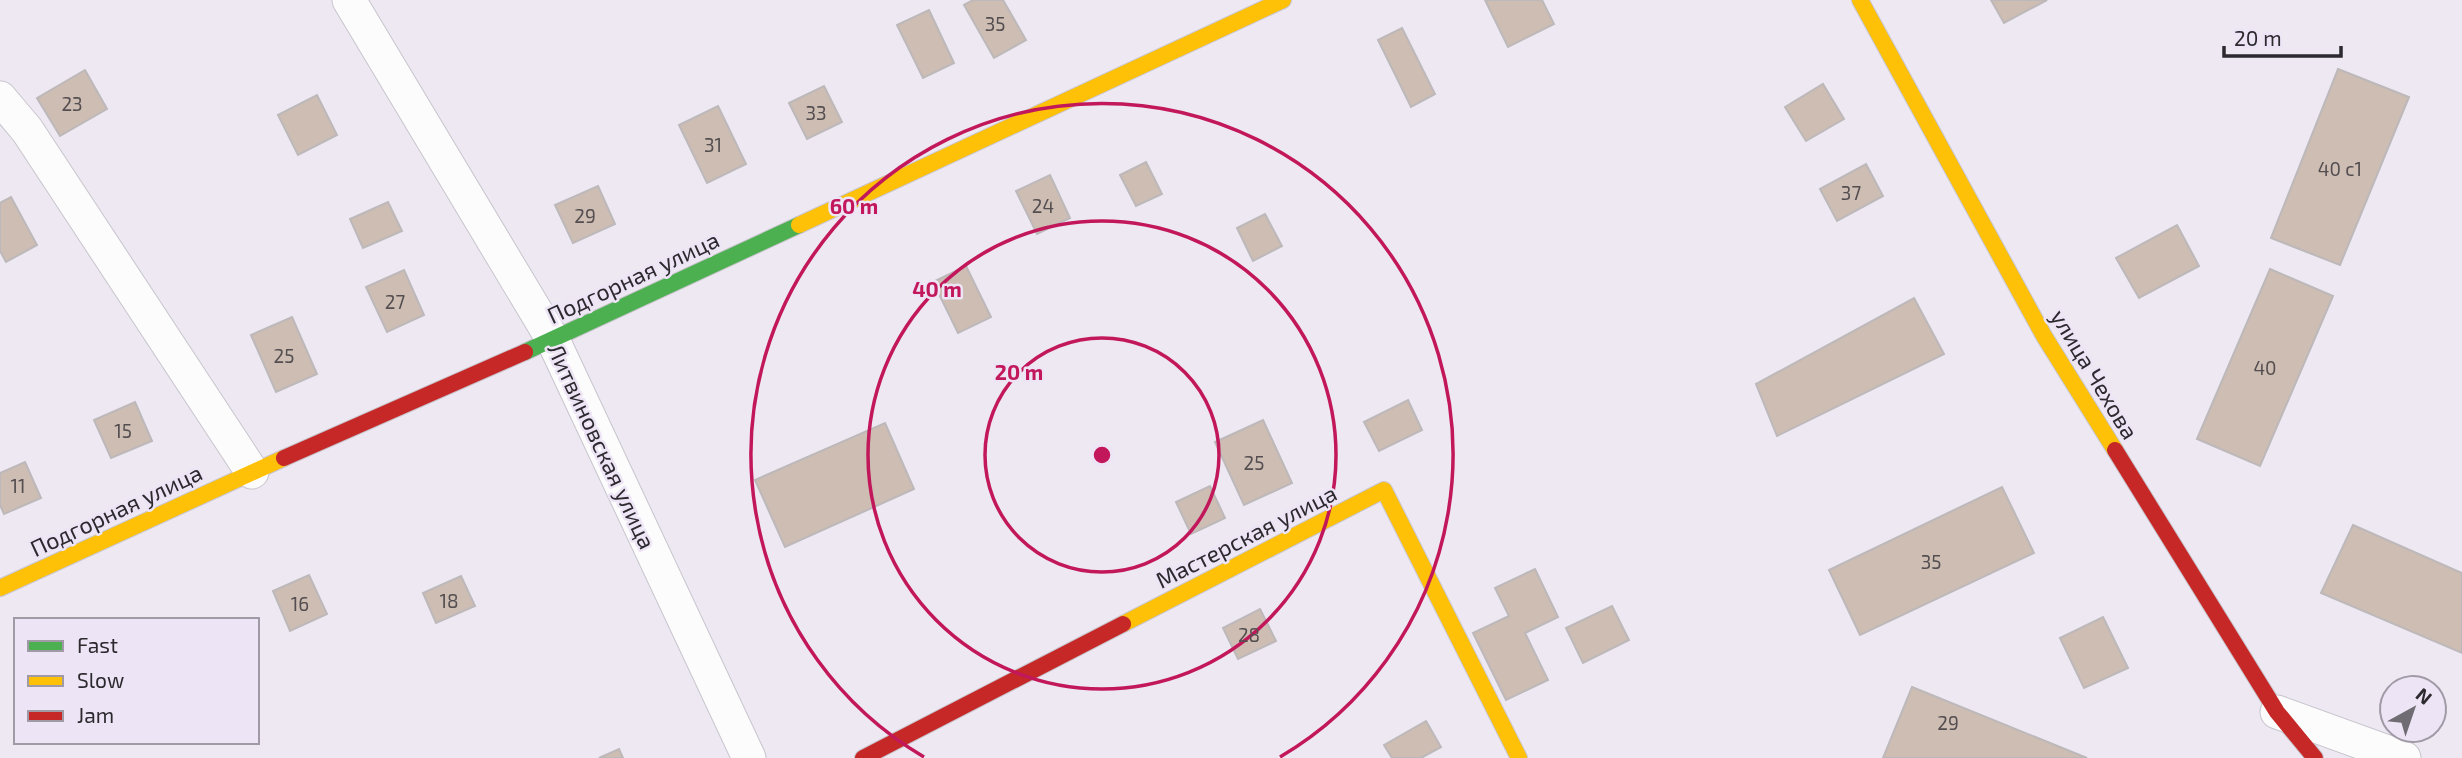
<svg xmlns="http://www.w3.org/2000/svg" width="2462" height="758" viewBox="0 0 2462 758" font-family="'Exo 2',sans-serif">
<rect width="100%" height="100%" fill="#ede8f2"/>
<g fill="#cdbdb3" stroke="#bdb8ba" stroke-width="2">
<polygon points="973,0 1003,0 1026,40 994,58 964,5"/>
<polygon points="1485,0 1542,0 1554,24 1508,47"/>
<polygon points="1991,0 2047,0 2004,23"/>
<polygon points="929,10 954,63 923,78 897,25"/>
<polygon points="1402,28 1435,94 1411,107 1378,40"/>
<polygon points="2338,69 2409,97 2340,265 2271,238"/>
<polygon points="85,70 107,109 60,136 37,98"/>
<polygon points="1823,84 1844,119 1806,141 1785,107"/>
<polygon points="824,86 842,122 807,139 789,103"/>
<polygon points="317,95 337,135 298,155 278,115"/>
<polygon points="718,106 746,164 707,183 679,125"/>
<polygon points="1146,162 1162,194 1136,206 1120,175"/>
<polygon points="1866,164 1883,196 1837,221 1820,189"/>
<polygon points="1050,175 1070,218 1037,234 1016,191"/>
<polygon points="598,186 615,224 573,243 555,205"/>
<polygon points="11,197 37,245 6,262 0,251 0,203"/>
<polygon points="388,202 402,231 363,248 350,219"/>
<polygon points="1265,214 1282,246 1253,261 1237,228"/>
<polygon points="2177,225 2199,266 2139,298 2116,258"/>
<polygon points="966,266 991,317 958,333 933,282"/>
<polygon points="2270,269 2333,296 2260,466 2197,439"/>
<polygon points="404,270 424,315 387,332 366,287"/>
<polygon points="1914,298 1944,354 1777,436 1756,384"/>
<polygon points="292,317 317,374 276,392 251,335"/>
<polygon points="1408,400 1422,430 1379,451 1364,422"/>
<polygon points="135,402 152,441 111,458 94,420"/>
<polygon points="1263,420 1292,483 1244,505 1215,442"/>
<polygon points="885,423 914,489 785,547 755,480"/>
<polygon points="25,462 41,498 4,514 0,505 0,473"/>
<polygon points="1210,486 1225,518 1191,534 1176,502"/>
<polygon points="2002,487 2034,553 1860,635 1829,570"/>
<polygon points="2353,525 2462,573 2462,653 2321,593"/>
<polygon points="1535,569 1558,617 1525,633 1548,680 1506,700 1473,633 1509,616 1495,588"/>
<polygon points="309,575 327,614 290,631 273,591"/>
<polygon points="461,576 475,606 436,623 423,593"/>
<polygon points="1612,606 1629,640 1583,663 1566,628"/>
<polygon points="1260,609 1276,641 1238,659 1223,628"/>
<polygon points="2103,617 2128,668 2084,688 2060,638"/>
<polygon points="1912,687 2087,758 1883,758"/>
<polygon points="1426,721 1441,747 1421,758 1392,758 1384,745"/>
<polygon points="619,749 623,758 599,758"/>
</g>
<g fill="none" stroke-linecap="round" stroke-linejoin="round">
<g stroke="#c8c5cc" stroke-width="35">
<g id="street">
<polyline points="349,0 553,340 749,758"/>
<polyline points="0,98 27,130 252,472"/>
<polyline points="2277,712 2404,758"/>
</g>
</g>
<g stroke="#c8c5cc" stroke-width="18">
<polyline id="fast" points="525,352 799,225"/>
</g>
<g stroke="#c8c5cc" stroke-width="18">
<g id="slow">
<polyline points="1860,0 2044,336 2115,450"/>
<polyline points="799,225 1283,0"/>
<polyline points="0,588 284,458"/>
<polyline points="1123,624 1384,490 1519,758"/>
</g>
</g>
<g stroke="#c8c5cc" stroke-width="18">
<g id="jam">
<polyline points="2115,450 2277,712 2315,758"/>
<polyline points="284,458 525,352"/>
<polyline points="863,758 1123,624"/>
</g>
</g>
<use href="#street" stroke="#fcfcfd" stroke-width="33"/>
<use href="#fast" stroke="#4caf50" stroke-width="16"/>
<use href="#slow" stroke="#ffc107" stroke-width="16"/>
<use href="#jam" stroke="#c62828" stroke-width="16"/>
</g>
<g fill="none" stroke="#c2185b" stroke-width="3.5">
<circle cx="1102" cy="455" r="117"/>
<circle cx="1102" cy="455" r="234"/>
<path d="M924 757A351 351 0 1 1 1280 757"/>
</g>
<g text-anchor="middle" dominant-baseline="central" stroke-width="5" stroke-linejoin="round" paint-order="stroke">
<g font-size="19" fill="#544e50">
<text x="995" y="23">35</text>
<text x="72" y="103">23</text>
<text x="816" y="112">33</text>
<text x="713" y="144">31</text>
<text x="2340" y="168">40 с1</text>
<text x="1851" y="192">37</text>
<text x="1043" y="205">24</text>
<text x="585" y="215">29</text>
<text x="395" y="301">27</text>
<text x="284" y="355">25</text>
<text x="2265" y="367">40</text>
<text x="123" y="430">15</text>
<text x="1254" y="462">25</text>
<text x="18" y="485">11</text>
<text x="1931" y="561">35</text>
<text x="449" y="600">18</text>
<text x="300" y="603">16</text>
<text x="1249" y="634">28</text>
<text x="1948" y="722">29</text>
</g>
<g font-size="23" fill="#2c292f" stroke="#ede5f5">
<text transform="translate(633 277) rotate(-25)">Подгорная улица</text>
<text transform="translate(2095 374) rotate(59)">улица Чехова</text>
<text transform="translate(602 446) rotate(65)">Литвиновская улица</text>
<text transform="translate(116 510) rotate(-25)">Подгорная улица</text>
<text transform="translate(1246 536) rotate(-27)">Мастерская улица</text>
</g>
</g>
<circle cx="1102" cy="455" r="10" fill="#c2185b" stroke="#ede5f5" stroke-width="3.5"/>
<g font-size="21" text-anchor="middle" font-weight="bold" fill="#c2185b" stroke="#ede5f5" stroke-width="5" stroke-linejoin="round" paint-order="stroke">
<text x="854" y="214">60 m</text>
<text x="937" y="297">40 m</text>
<text x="1019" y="380">20 m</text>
</g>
<rect x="14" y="618" width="245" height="126" fill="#ede5f5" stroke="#a09aa6" stroke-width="2"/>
<rect x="28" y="641" width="35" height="10" fill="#4caf50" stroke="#a09aa6" stroke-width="2"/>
<text x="77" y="653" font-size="21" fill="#2c292f">Fast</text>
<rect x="28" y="676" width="35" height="10" fill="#ffc107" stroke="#a09aa6" stroke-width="2"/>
<text x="77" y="688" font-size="21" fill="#2c292f">Slow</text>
<rect x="28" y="711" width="35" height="10" fill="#c62828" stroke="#a09aa6" stroke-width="2"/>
<text x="77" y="723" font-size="21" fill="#2c292f">Jam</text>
<g transform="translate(2413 709) rotate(40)"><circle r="33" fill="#ede5f5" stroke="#a09aa6" stroke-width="2"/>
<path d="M0-5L12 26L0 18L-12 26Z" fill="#706c73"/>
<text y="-10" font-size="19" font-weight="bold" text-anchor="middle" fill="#2c292f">N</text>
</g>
<path d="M2224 46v10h117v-10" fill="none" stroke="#2c292f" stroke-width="3.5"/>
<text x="2234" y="46" font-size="21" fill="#2c292f" stroke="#ede5f5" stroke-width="5" paint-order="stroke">20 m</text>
</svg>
